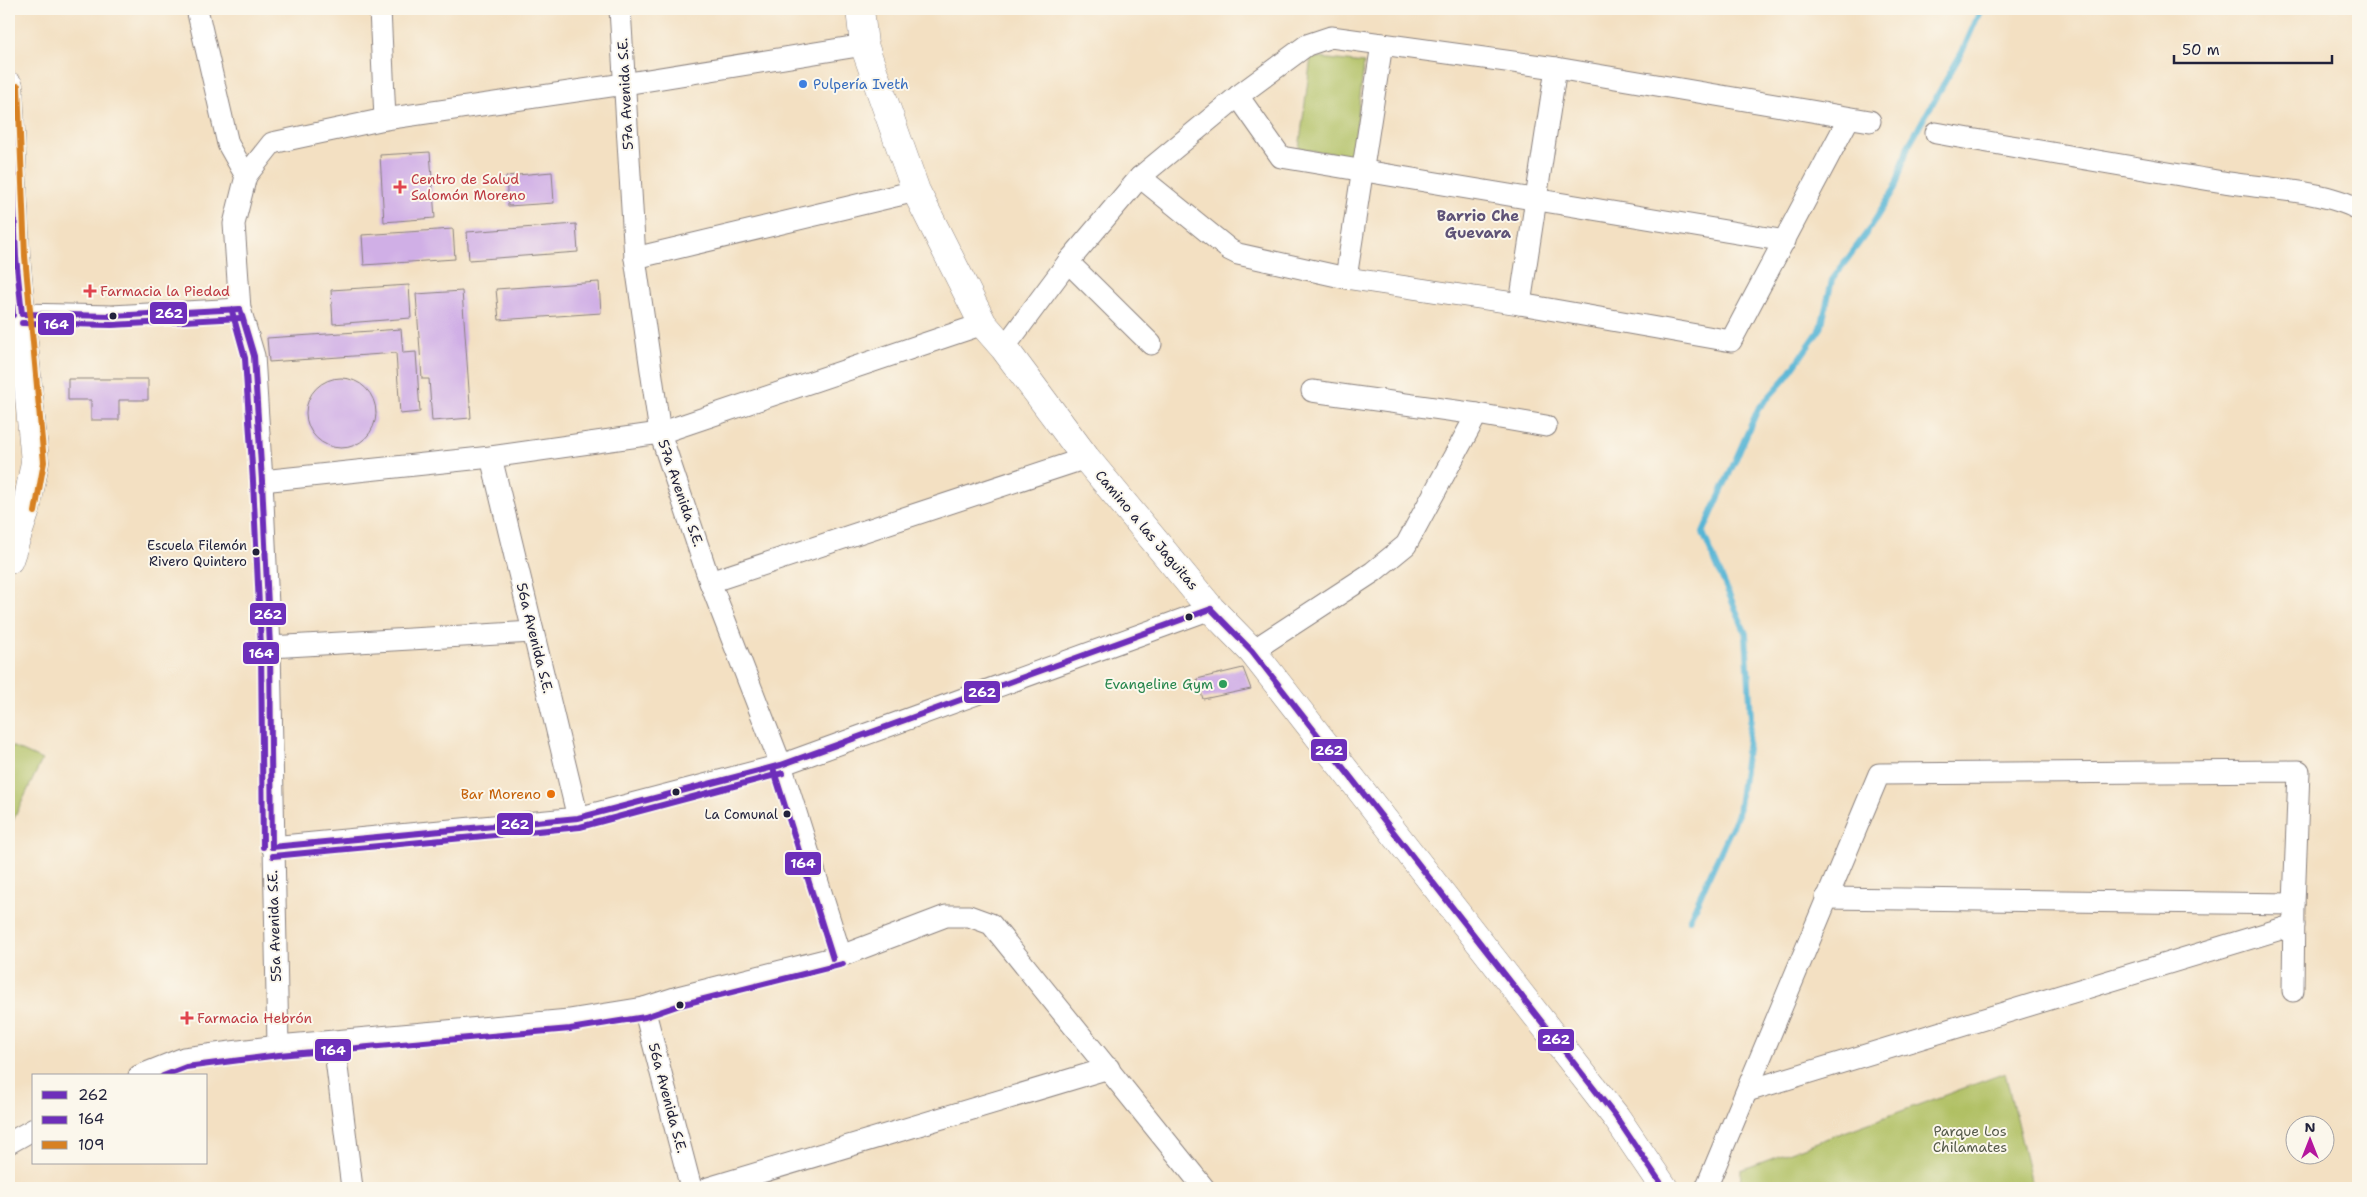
<svg xmlns="http://www.w3.org/2000/svg" width="2367" height="1197" viewBox="0 0 2367 1197" font-family="'Shantell Sans',sans-serif">
<rect width="100%" height="100%" fill="#fbf7ec"/>
<filter id="ink" filterUnits="userSpaceOnUse"><feTurbulence type="fractalNoise" baseFrequency=".02" numOctaves="2"/><feDisplacementMap in="SourceGraphic" scale="10" xChannelSelector="R" yChannelSelector="G"/><feConvolveMatrix kernelMatrix="1 2 1 2 8 2 1 2 1" color-interpolation-filters="sRGB"/></filter>
<filter id="wash" filterUnits="userSpaceOnUse"><feTurbulence type="fractalNoise" baseFrequency=".0096" numOctaves="4" result="noise"/><feDisplacementMap in="SourceGraphic" scale="20" xChannelSelector="R" yChannelSelector="G"/><feGaussianBlur stdDeviation="1.12" result="paint"/><feColorMatrix in="noise" values="0 0 0 0 0 0 0 0 0 0 0 0 0 0 0 0 0 1.4 0 .05"/><feComposite in="paint" operator="in"/></filter>
<g filter="url(#wash)">
<rect width="100%" height="100%" fill="#f3e0c2"/>
<g fill="#b0c063" stroke="#69714f">
<polygon points="1311,57 1364,63 1353,156 1299,149"/>
<polygon points="9,745 42,760 9,829"/>
<polygon points="2005,1073 2033,1188 1740,1188 1741,1170"/>
</g>
<g fill="none" stroke-linecap="round" stroke-linejoin="round">
<polyline stroke="#57b5d5" stroke-width="6" points="1689,920 1738,814 1751,718 1746,634 1703,533 1758,409 1785,379 1821,328 1832,280 1868,231 1895,188 1908,146 1962,52 1981,9"/>
</g>
<g id="blocks">
<g fill="#d0afe6">
<polygon points="430,152 435,218 384,222 380,155"/>
<polygon points="552,172 554,203 508,206 506,176"/>
<polygon points="576,224 578,252 469,260 467,232"/>
<polygon points="453,229 455,259 364,265 362,235"/>
<polygon points="599,282 601,313 499,320 496,289"/>
<polygon points="409,285 411,318 333,324 331,290"/>
<polygon points="462,291 471,418 432,421 429,379 422,379 416,294"/>
<polygon points="401,329 403,353 416,352 420,412 400,414 396,353 269,362 267,338"/>
<circle cx="341" cy="413" r="35"/>
<polygon points="68,379 148,379 148,400 119,400 119,420 91,420 91,400 68,400"/>
<polygon points="1243,668 1251,689 1203,699 1197,679"/>
</g>
</g>
</g>
<g filter="url(#ink)">
<use href="#blocks" fill-opacity="0" stroke="#8a817e" stroke-width="1"/>
<g fill="none" stroke-linecap="round" stroke-linejoin="round">
<g stroke="#8a817e" stroke-width="23">
<g id="street">
<polyline points="197,9 228,144 246,176 234,224 240,309 254,356 262,481 270,647 278,1046"/>
<polyline points="380,9 385,119"/>
<polyline points="620,9 635,258 660,433 710,582 781,765 841,956"/>
<polyline points="1238,96 1281,157 1785,241"/>
<path d="M1936,133C2029,149 2123,166 2217,181C2257,188 2325,190 2358,209"/>
<polyline points="246,176 272,143 385,119 624,84 864,45"/>
<polyline points="1140,177 1230,250 1238,254 1346,278 1520,304 1731,341 1849,118"/>
<polyline points="635,258 916,191"/>
<polyline points="1068,262 1151,344"/>
<polyline points="1346,278 1382,44"/>
<polyline points="1520,304 1556,68"/>
<polyline points="22,314 112,316 240,309"/>
<polyline points="1004,348 1068,262 1140,177 1238,96 1307,45 1331,37 1556,68 1870,121"/>
<polyline points="1312,391 1477,414 1546,426"/>
<polyline points="491,457 578,818"/>
<polyline points="262,481 491,457 660,433 983,324"/>
<polyline points="710,582 1086,458"/>
<polyline points="270,647 533,632"/>
<polyline points="1252,651 1373,572 1406,545 1477,414"/>
<polyline points="272,847 578,818 781,765 1211,609"/>
<polyline points="1826,898 2294,904"/>
<polyline points="644,1008 691,1188"/>
<polyline points="334,1043 352,1188"/>
<polyline points="139,1076 184,1058 278,1046 569,1020 644,1008 678,997 841,956 946,916 969,916 991,924 1204,1188"/>
<polyline points="1747,1091 2294,925"/>
<polyline points="9,1143 34,1129"/>
<polyline points="708,1188 1109,1068"/>
<polyline points="1706,1188 1879,774 2299,771 2294,904 2293,991"/>
</g>
</g>
<g stroke="#8a817e" stroke-width="29">
<g id="secondary">
<polyline points="860,9 864,45 916,191 983,324 1004,348 1086,458 1211,609 1252,651 1616,1117 1664,1188"/>
<polyline points="9,86 16,257 35,462 26,510 9,560"/>
</g>
</g>
<use href="#street" stroke="#fff" stroke-width="21"/>
<use href="#secondary" stroke="#fff" stroke-width="28"/>
<g stroke="#fbf7ec" stroke-width="10">
<g id="bus-1">
<polyline points="9,86 16,257 22,314"/>
<polyline points="240,309 254,356 262,481 270,647 272,847"/>
<polyline points="22,314 112,316 240,309"/>
<polyline points="1211,609 1252,651 1616,1117 1664,1188"/>
<polyline points="272,847 578,818 781,765 1211,609"/>
</g>
</g>
<g stroke="#fbf7ec" stroke-width="10">
<g id="bus-2">
<polyline points="9,272 13,315"/>
<polyline points="232,311 245,358 253,481 261,647 263,847"/>
<polyline points="22,323 112,325 240,318"/>
<polyline points="773,768 833,959"/>
<polyline points="273,856 580,827 783,773"/>
<polyline points="163,1076 186,1067 279,1055 570,1029 645,1017 680,1005 843,964"/>
</g>
</g>
<g stroke="#fbf7ec" stroke-width="10">
<polyline id="bus-3" points="18,86 25,256 44,462 35,512"/>
</g>
<use href="#bus-1" stroke="#6d2fba" stroke-width="6"/>
<use href="#bus-2" stroke="#6d2fba" stroke-width="6"/>
<use href="#bus-3" stroke="#d78123" stroke-width="6"/>
</g>
</g>
<circle fill="#3f7fe0" stroke="#fbf7ec" stroke-width="2" cx="803" cy="84" r="5"/>
<g fill="#e0444e" stroke="#fbf7ec" stroke-width="2">
<path d="M397.5 179.5h5v5h5v5h-5v5h-5v-5h-5v-5h5z"/>
<path d="M87.5 283.5h5v5h5v5h-5v5h-5v-5h-5v-5h5z"/>
<path d="M184.5 1010.5h5v5h5v5h-5v5h-5v-5h-5v-5h5z"/>
</g>
<g fill="#22223b" stroke="#fbf7ec" stroke-width="2">
<circle cx="113" cy="316" r="4.5"/>
<circle cx="256" cy="552" r="4.5"/>
<circle cx="1189" cy="617" r="4.5"/>
<circle cx="676" cy="792" r="4.5"/>
<circle cx="787" cy="814" r="4.5"/>
<circle cx="680" cy="1005" r="4.5"/>
</g>
<circle fill="#2e9e5b" stroke="#fbf7ec" stroke-width="2" cx="1223" cy="684" r="5"/>
<circle fill="#e8710a" stroke="#fbf7ec" stroke-width="2" cx="551" cy="794" r="5"/>
<g text-anchor="middle" dominant-baseline="central" stroke-width="4" stroke-linejoin="round" paint-order="stroke">
<g font-size="13" fill="#22223b" stroke="#fbf7ec" text-anchor="end">
<text x="247" y="545">Escuela Filemón<tspan x="247" dy="16">Rivero Quintero</tspan></text>
<text x="778" y="814">La Comunal</text>
</g>
<g font-size="14" fill="#366cbe" stroke="#fbf7ec" text-anchor="start">
<text x="813" y="84">Pulpería Iveth</text>
</g>
<g font-size="14" fill="#22223b" stroke="#fbf7ec">
<text transform="translate(625 94) rotate(-93)">57a Avenida S.E.</text>
<text transform="translate(681 493) rotate(71)">57a Avenida S.E.</text>
<text transform="translate(1147 530) rotate(50)">Camino a las Jaguitas</text>
<text transform="translate(535 638) rotate(76)">56a Avenida S.E.</text>
<text transform="translate(274 926) rotate(-92)">55a Avenida S.E.</text>
<text transform="translate(668 1098) rotate(75)">56a Avenida S.E.</text>
</g>
<g font-size="14" fill="#be3a42" stroke="#fbf7ec" text-anchor="start">
<text x="411" y="179">Centro de Salud<tspan x="411" dy="16">Salomón Moreno</tspan></text>
<text x="100" y="291">Farmacia la Piedad</text>
<text x="197" y="1018">Farmacia Hebrón</text>
</g>
<g font-size="14" fill="#27864d" stroke="#fbf7ec" text-anchor="end">
<text x="1213" y="684">Evangeline Gym</text>
</g>
<g font-size="14" fill="#c56008" stroke="#fbf7ec" text-anchor="end">
<text x="541" y="794">Bar Moreno</text>
</g>
<g font-size="14" fill="#545949" stroke="#fbf7ec">
<text x="1970" y="1131">Parque Los<tspan x="1970" dy="16">Chilamates</tspan></text>
</g>
<g font-size="15" font-weight="bold" fill="#5f5377" stroke="#fbf7ec">
<text x="1478" y="216">Barrio Che<tspan x="1478" dy="17">Guevara</tspan></text>
</g>
</g>
<g stroke="#fbf7ec" stroke-width="2">
<rect x="149" y="301" width="39" height="24" rx="5" fill="#6d2fba"/>
<rect x="37" y="312" width="38" height="24" rx="5" fill="#6d2fba"/>
<rect x="249" y="602" width="38" height="24" rx="5" fill="#6d2fba"/>
<rect x="242" y="641" width="38" height="24" rx="5" fill="#6d2fba"/>
<rect x="963" y="680" width="38" height="24" rx="5" fill="#6d2fba"/>
<rect x="1310" y="738" width="38" height="24" rx="5" fill="#6d2fba"/>
<rect x="496" y="812" width="38" height="24" rx="5" fill="#6d2fba"/>
<rect x="784" y="851" width="38" height="25" rx="5" fill="#6d2fba"/>
<rect x="1537" y="1028" width="38" height="24" rx="5" fill="#6d2fba"/>
<rect x="314" y="1038" width="38" height="24" rx="5" fill="#6d2fba"/>
</g>
<g font-size="14" text-anchor="middle" font-weight="bold" fill="#fff">
<text x="169" y="318">262</text>
<text x="56" y="329">164</text>
<text x="268" y="619">262</text>
<text x="261" y="658">164</text>
<text x="982" y="697">262</text>
<text x="1329" y="755">262</text>
<text x="515" y="829">262</text>
<text x="803" y="868">164</text>
<text x="1556" y="1044">262</text>
<text x="333" y="1055">164</text>
</g>
<rect width="2367" height="1197" fill="none" stroke="#fbf7ec" stroke-width="30"/>
<rect x="32" y="1074" width="175" height="90" fill="#fbf7ec" stroke="#a4a2a5"/>
<rect x="42" y="1091" width="25" height="8" fill="#6d2fba" stroke="#a4a2a5"/>
<text x="78" y="1100" font-size="15" fill="#22223b">262</text>
<rect x="42" y="1116" width="25" height="8" fill="#6d2fba" stroke="#a4a2a5"/>
<text x="78" y="1124" font-size="15" fill="#22223b">164</text>
<rect x="42" y="1141" width="25" height="8" fill="#d78123" stroke="#a4a2a5"/>
<text x="78" y="1150" font-size="15" fill="#22223b">109</text>
<g transform="translate(2310 1140)"><circle r="24" fill="#fbf7ec" stroke="#a4a2a5"/>
<path d="M0-4L9 19L0 12L-9 19Z" fill="#b5179e"/>
<text y="-8" font-size="14" font-weight="bold" text-anchor="middle" fill="#22223b">N</text>
</g>
<path d="M2174 55v8h158v-8" fill="none" stroke="#22223b" stroke-width="2.5"/>
<text x="2182" y="55" font-size="15" fill="#22223b" stroke="#fbf7ec" stroke-width="4" paint-order="stroke">50 m</text>
</svg>
